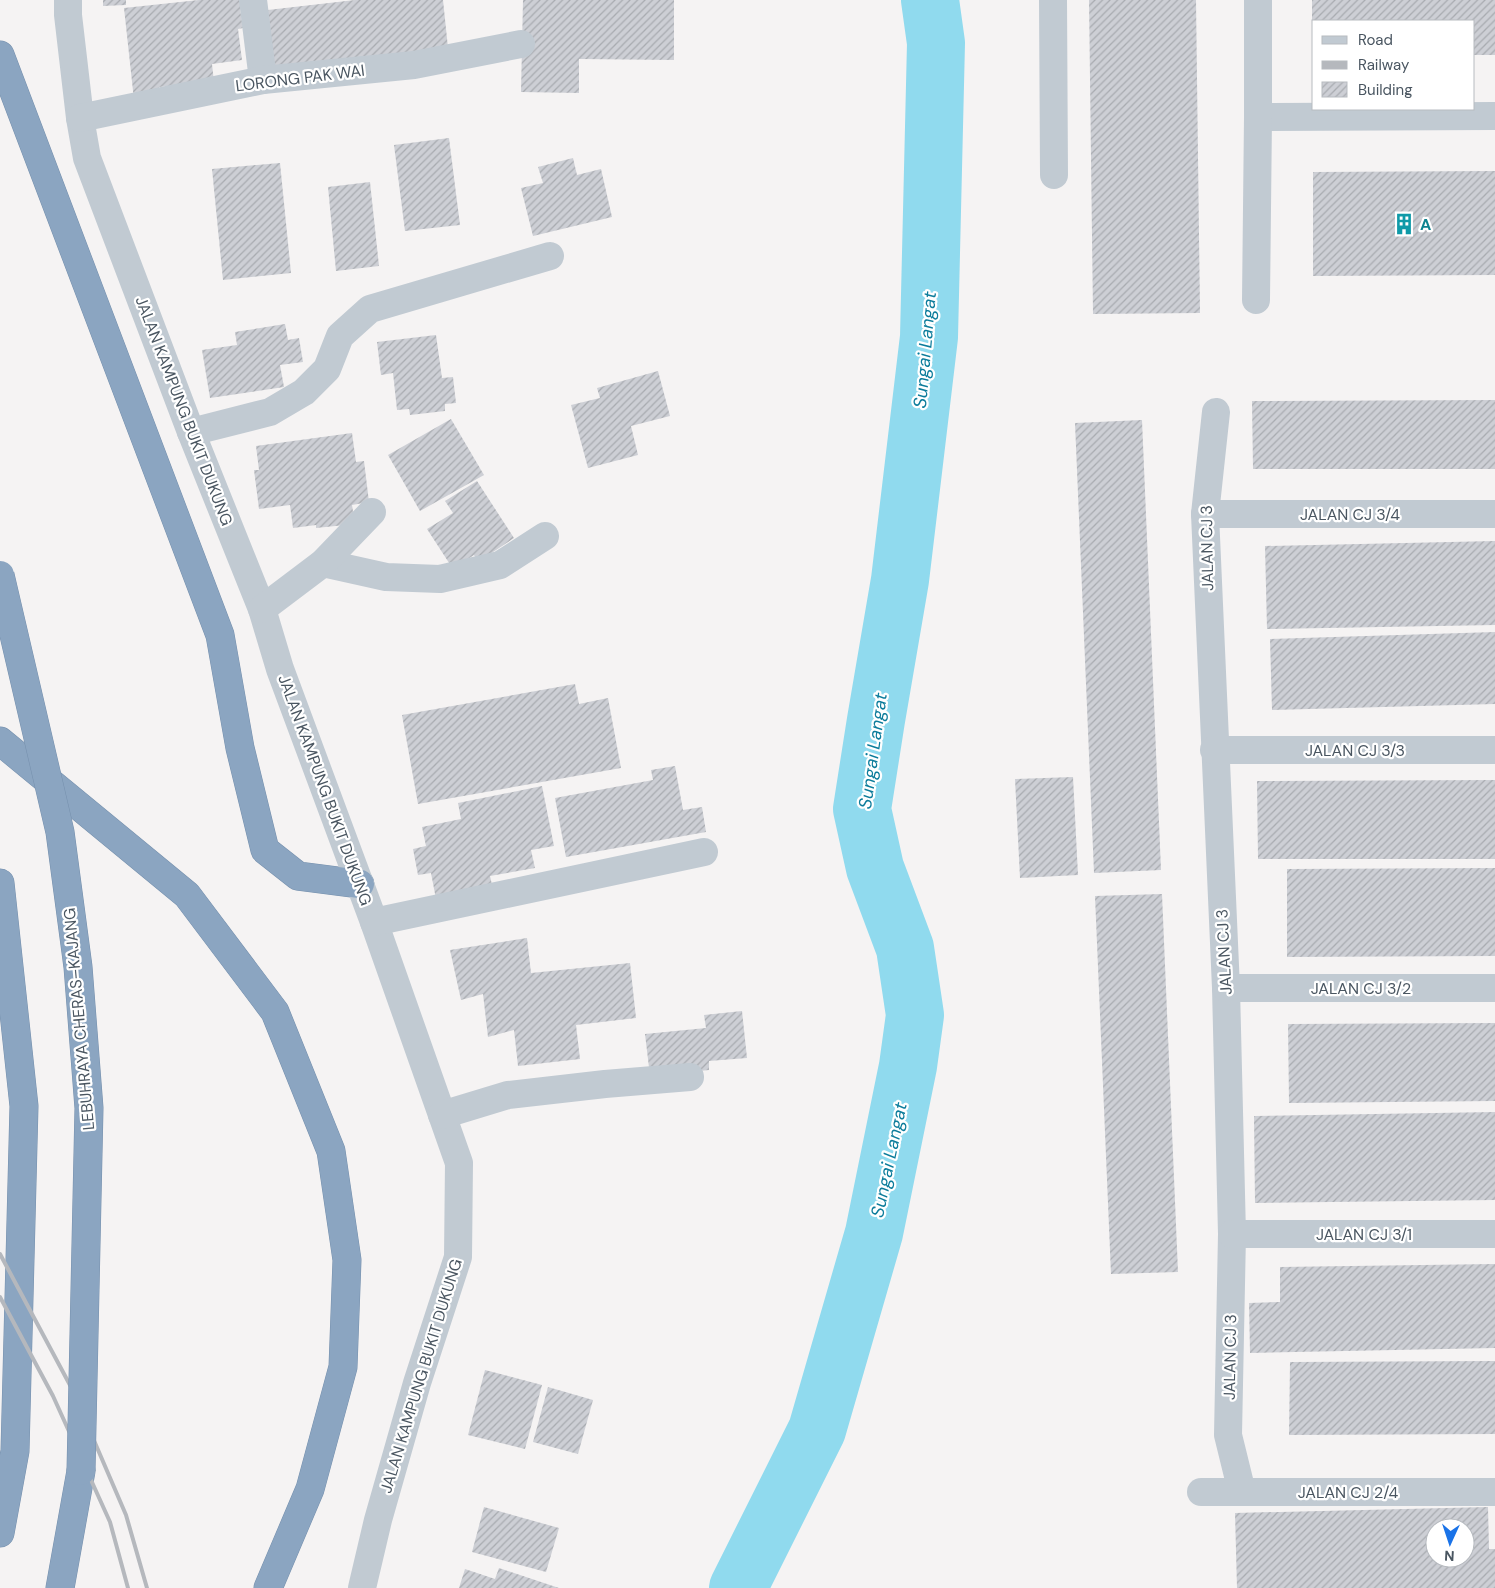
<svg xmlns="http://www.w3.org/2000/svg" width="1495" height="1588" viewBox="0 0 1495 1588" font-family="'DM Sans',sans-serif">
<defs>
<pattern id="building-hatch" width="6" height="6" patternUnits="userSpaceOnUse" patternTransform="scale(1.25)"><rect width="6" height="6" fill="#cdcfd5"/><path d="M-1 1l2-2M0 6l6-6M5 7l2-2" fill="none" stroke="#a8abb0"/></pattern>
</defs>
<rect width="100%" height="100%" fill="#f5f3f3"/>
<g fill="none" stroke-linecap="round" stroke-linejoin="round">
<polyline stroke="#90daee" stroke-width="58" points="738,1588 817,1430 874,1233 908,1066 915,1015 905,948 875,868 862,809 876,720 900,580 929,337 936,43 930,0"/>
</g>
<g fill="url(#building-hatch)" fill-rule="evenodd">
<polygon points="103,0 126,0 126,5 103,6"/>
<polygon points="199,0 245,0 240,9 243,28 238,29 242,60 212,64 214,82 159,87 160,97 134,100 124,8"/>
<polygon points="355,0 443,0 448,48 266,70 259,11"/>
<polygon points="523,0 674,0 674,60 579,59 579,93 521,92"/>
<polygon points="1089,0 1196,0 1200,313 1093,314"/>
<polygon points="1312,0 1495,0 1495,55 1474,55 1474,21 1314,21 1314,56 1312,56"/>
<polygon points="449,138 460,225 405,231 394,145"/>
<polygon points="573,158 577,175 601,169 612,217 533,236 521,188 543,183 538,167"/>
<polygon points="280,163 291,273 223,280 212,169"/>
<polygon points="1495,171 1495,275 1313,276 1313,172"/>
<polygon points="370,182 379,266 336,271 328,187"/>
<polygon points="285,324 288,340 299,338 303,362 280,365 284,387 210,398 202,350 237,345 235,332"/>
<polygon points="436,335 442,378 453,377 456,403 445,404 445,411 410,415 409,409 397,410 393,373 381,375 377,342"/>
<polygon points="658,371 670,416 631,426 638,455 588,468 571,405 600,398 597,388"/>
<polygon points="1495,400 1495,469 1253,469 1252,401"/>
<polygon points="451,419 484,475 420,511 388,455"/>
<polygon points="1142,420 1161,870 1094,873 1075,423"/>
<polygon points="352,433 356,462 364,461 369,502 352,505 355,524 316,528 316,525 293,528 290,505 259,509 254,470 259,470 256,446"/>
<polygon points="477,481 514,538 478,562 474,555 453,569 427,529 453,513 445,501"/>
<polygon points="1495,541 1495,625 1267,629 1265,546"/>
<polygon points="1495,632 1495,704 1272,710 1270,639"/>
<polygon points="575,684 579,704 608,698 621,768 418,804 402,715"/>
<polygon points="675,766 683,810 702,807 706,832 566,857 555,798 653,780 651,770"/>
<polygon points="1073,777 1078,875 1020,878 1015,779"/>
<polygon points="1495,780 1495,859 1258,859 1257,781"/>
<polygon points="542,786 554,846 531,850 535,868 490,876 493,889 436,899 431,873 418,875 413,849 426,846 422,827 461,819 458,803"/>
<polygon points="1495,868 1495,956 1287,957 1287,869"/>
<polygon points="1162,894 1178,1272 1111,1274 1095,896"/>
<polygon points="527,938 531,973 630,963 636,1018 576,1025 580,1059 518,1066 514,1030 488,1037 483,994 461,1000 450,950"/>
<polygon points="742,1011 747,1058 709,1061 709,1070 650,1076 645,1034 706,1028 704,1015"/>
<polygon points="1495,1023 1495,1101 1289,1103 1288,1024"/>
<polygon points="1495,1112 1495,1200 1255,1203 1254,1116"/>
<polygon points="1495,1264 1495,1348 1250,1353 1249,1303 1280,1302 1280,1267"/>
<polygon points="1495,1361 1495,1434 1289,1435 1290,1362"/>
<polygon points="485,1370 542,1385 525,1449 468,1435"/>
<polygon points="548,1387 593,1400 578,1454 533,1442"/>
<polygon points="484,1507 559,1528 546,1572 472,1552"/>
<path d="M1488,1507L1489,1549H1495V1588H1237L1235,1513ZM1435,1528H1465V1558H1435Z"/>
<polygon points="499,1568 559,1588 459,1588 465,1569 495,1579"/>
</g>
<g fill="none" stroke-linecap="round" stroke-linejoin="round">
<g stroke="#7690ad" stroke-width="29">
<g id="highway">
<polyline points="0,55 220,635 240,748 265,850 298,876 360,884"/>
<polyline points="0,741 187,895 275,1012 331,1151 347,1260 343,1367 310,1489 268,1588"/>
<polyline points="0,883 24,1106 15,1451 0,1533"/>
<polyline points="60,1588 81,1471"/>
</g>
</g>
<g stroke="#c1cad2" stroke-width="28">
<polyline points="68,0 68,15 80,118 87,158 191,432 262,609 280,669 374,922 459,1163 458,1257 417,1383 378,1520 362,1588"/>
<polyline points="253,0 263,80"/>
<polyline points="1053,0 1054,175"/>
<polyline points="1258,117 1495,116"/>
<polyline points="80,118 263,80 414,65 521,44"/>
<polyline points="1256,300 1258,117 1258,0"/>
<polyline points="1216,412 1205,514 1226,988 1232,1234 1228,1435 1242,1492"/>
<polyline points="191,432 270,412 304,392 327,369 340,336 370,309 550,256"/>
<polyline points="1205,514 1495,514"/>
<polyline points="323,563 386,577 440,579 500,565 545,536"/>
<polyline points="262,609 323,563 372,512"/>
<polyline points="1214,750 1495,750"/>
<polyline points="374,922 704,852"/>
<polyline points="1226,988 1495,988"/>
<polyline points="442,1115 508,1095 605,1084 690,1077"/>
<polyline points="1232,1234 1495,1234"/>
<polyline points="1201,1492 1495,1492"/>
</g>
<use href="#highway" stroke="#8ba5c1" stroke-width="28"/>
<g stroke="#b5b8bd" stroke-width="4">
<polyline points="0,1254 71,1387 126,1515 147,1588"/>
<polyline points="0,1297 53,1396 110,1522 128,1588"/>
</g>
<g stroke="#7690ad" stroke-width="29" stroke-linecap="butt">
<polyline id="highway-bridge" points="0,575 60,832 78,967 89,1108 81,1471"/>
</g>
<use href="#highway-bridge" stroke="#8ba5c1" stroke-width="28"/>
</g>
<defs>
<g id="building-bare" transform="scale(1.725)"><path d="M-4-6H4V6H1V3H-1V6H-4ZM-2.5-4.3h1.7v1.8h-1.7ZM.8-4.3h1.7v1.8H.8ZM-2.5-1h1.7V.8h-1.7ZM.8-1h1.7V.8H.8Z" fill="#0f9aa8" stroke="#fff" stroke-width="2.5" paint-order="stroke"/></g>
</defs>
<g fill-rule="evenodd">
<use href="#building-bare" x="1404" y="224"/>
</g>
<g text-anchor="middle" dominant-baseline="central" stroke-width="4.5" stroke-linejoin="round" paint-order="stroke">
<g font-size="16" fill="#4a5661" stroke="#fff">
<text transform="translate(300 78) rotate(-7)">LORONG PAK WAI</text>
<text transform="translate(184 411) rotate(69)">JALAN KAMPUNG BUKIT DUKUNG</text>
<text x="1350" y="514">JALAN CJ 3/4</text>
<text transform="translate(1207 548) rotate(-91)">JALAN CJ 3</text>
<text x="1355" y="750">JALAN CJ 3/3</text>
<text transform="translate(325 790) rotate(70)">JALAN KAMPUNG BUKIT DUKUNG</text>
<text transform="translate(1224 952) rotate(-93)">JALAN CJ 3</text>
<text x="1361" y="988">JALAN CJ 3/2</text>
<text transform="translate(79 1019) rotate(-95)">LEBUHRAYA CHERAS–KAJANG</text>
<text x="1364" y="1234">JALAN CJ 3/1</text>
<text transform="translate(1230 1357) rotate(-89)">JALAN CJ 3</text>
<text transform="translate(421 1376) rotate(-73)">JALAN KAMPUNG BUKIT DUKUNG</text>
<text x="1348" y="1492">JALAN CJ 2/4</text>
</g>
<g font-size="16" font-weight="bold" fill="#0d838f" stroke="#fff" text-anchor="start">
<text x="1420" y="224">A</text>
</g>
<g font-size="18" font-style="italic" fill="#0c7c9b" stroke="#fff">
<text transform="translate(925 350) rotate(-85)">Sungai Langat</text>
<text transform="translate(873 751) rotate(-82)">Sungai Langat</text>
<text transform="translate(889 1160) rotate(-78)">Sungai Langat</text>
</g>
</g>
<rect x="1312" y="20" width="162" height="90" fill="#ffffff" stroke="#b7bbc0"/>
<rect x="1322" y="36" width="25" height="8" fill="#c1cad2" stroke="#b7bbc0"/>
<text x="1358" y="45" font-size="15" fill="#4a5661">Road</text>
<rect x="1322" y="61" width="25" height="8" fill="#b5b8bd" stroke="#b7bbc0"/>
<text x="1358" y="70" font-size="15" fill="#4a5661">Railway</text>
<rect x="1322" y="82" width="25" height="15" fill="url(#building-hatch)" stroke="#b7bbc0"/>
<text x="1358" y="95" font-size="15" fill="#4a5661">Building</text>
<g transform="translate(1450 1543) rotate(183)"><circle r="24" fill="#ffffff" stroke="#b7bbc0"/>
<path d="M0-4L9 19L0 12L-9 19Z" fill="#1a73e8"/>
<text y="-8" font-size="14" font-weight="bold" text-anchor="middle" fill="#4a5661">N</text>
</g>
</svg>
